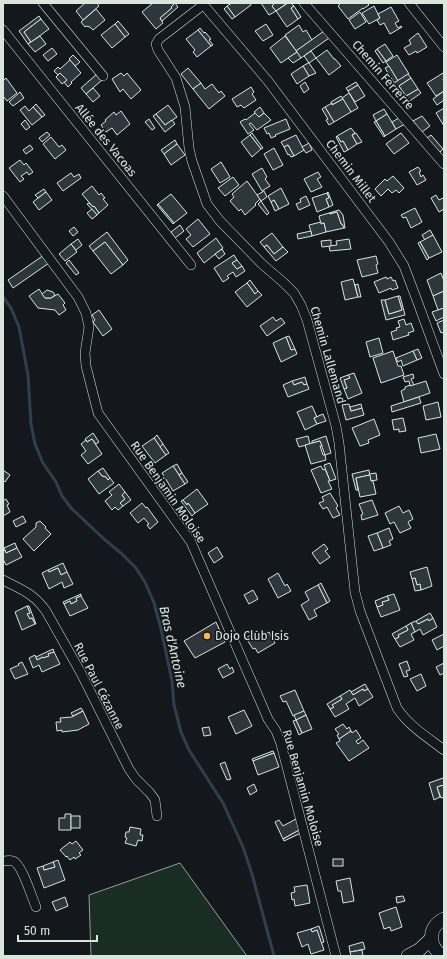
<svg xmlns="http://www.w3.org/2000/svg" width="447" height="959" viewBox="0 0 447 959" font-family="'Fira Sans',sans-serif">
<rect width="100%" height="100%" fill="#14181c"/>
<polygon fill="#1a2d24" stroke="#939e99" points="180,863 247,956 91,956 89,895"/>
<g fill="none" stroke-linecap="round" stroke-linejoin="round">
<polyline stroke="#2f3f4d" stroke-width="3" points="3,297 11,308 19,327 28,375 31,424 35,444 43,463 56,482 62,496 72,509 104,539 122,554 136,568 145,582 154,603 161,629 172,681 174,705 181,732 189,750 223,803 243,847 252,874 274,956"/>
</g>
<g fill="#2c363c" stroke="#d8e6dc">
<polygon points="85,3 97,3 99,6 83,20 76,11"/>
<polygon points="153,3 175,3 171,7 172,8 160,18 163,23 156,29 142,12"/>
<polygon points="175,3 178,7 162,21 160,18 172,8 171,7"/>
<polygon points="232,3 250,3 251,5 235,17 227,6"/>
<polygon points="261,3 275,3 272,6 276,11 269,15"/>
<polygon points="275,3 285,3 286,4 276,11 272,6"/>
<polygon points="288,3 291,3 294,6 291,8 298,19 287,27 276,11"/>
<polygon points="341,3 367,3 369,5 363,9 363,8 348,19 338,6"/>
<polygon points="227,6 235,17 232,19 224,9"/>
<polygon points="294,6 301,17 298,19 291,8"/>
<polygon points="374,6 380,18 369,24 362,13"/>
<polygon points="391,7 399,21 395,23 398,28 401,26 402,27 390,34 384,23 380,25 377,20 380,18 378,14"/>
<polygon points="96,9 105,20 93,30 90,27 86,26 85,27 81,22"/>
<polygon points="360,12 366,22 355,29 349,20"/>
<polygon points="39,16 41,19 24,32 31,42 28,44 19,31"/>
<polygon points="41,19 49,29 31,42 24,32"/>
<polygon points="118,21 129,34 125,37 115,24"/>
<polygon points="115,24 125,37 112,48 101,35"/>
<polygon points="266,24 273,35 263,41 255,31"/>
<polygon points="299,25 303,32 306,30 312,40 296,51 285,35"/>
<polygon points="200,28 204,33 205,32 211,39 209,40 213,45 211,46 198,30"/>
<polygon points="198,30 211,46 197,57 193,52 195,50 186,39"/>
<polygon points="324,31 329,38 301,58 296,51"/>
<polygon points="418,33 427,47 417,53 416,51 409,55 404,48 411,44 409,40"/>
<polygon points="40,36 46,44 35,52 28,44"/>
<polygon points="285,36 297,52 281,63 270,48"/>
<polygon points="385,44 393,56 386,61 377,49"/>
<polygon points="52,48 57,54 48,61 43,55"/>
<polygon points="377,49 386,61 383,63 375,51"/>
<polygon points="327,50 334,59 335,59 341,66 329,75 316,58"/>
<polygon points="311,51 316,58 309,63 304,56"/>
<polygon points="297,52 301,58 293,63 288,58"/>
<polygon points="73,55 80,62 75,66 69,59"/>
<polygon points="397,55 409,74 398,81 386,62"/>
<polygon points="70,60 81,73 71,82 72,83 68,87 64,82 67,80 60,73 58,75 54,71 58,67 60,69"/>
<polygon points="308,63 309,63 316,73 309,76 303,66"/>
<polygon points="303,66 309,76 297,84 291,74"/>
<polygon points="389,66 398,81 394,83 385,68"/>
<polygon points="188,68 201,83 193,89 181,74"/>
<polygon points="60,73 67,80 62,84 56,77"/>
<polygon points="121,73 124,76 127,73 141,90 131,99 123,89 120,92 112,79"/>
<polygon points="443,73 444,75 444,78 443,79 444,82 444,91 436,96 427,83"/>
<polygon points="97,74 102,80 86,94 81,88"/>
<polygon points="408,74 411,78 399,86 406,96 418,89 421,93 407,103 394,83"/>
<polygon points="6,78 17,93 7,101 3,96 3,81"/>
<polygon points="411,78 418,89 406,96 399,86"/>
<polygon points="305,82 309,89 304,93 300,86"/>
<polygon points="356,82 358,85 348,91 346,88"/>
<polygon points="201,83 205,89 212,84 219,93 221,91 225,96 209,109 193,89"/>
<polygon points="358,85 365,96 355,102 348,91"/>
<polygon points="251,87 254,92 252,94 256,100 244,108 241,105 237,107 232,99"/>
<polygon points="93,88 100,96 93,102 86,94"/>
<polygon points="444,91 444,100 437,105 433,99"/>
<polygon points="20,92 24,98 13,106 9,102"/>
<polygon points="349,93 358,108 351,112 342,98"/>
<polygon points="341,96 343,99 332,105 331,102"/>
<polygon points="343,99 351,112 334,122 325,107 332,103 332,105"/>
<polygon points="36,104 45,115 42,117 33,107"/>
<polygon points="168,105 177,117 165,125 156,114"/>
<polygon points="25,106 29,111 33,107 42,117 32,125 20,110"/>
<polygon points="260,107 264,113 259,117 254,112"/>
<polygon points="325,107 334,122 329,125 326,120 328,119 322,109"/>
<polygon points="444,108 444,126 436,113"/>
<polygon points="384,109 387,114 376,121 373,115"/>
<polygon points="121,111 130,124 117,135 112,128 106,132 101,125 106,121 105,120 114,112 116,115"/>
<polygon points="255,113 259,117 264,113 271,120 257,130 251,123 249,124 254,130 248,134 240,122 245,119 246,120"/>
<polygon points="156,114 165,125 172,120 175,124 165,132 153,116"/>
<polygon points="387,114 396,129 385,136 376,121"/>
<polygon points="422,116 430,126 422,132 413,121"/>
<polygon points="399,118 405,124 396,129 392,122"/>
<polygon points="149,119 155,128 152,130 145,122"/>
<polygon points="286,119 290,129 275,135 276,136 271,138 269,133 267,134 264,128"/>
<polygon points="25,120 30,127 26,130 21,124"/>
<polygon points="376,121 385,136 384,137 374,122"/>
<polygon points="351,128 355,133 352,135 357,144 348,150 343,141 341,142 337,136"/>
<polygon points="47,132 50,135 42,142 39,138"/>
<polygon points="252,133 263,148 261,149 250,135"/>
<polygon points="356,133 362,142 357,144 352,135"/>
<polygon points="401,133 409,143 394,154 386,144"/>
<polygon points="250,135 261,149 252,157 241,142"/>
<polygon points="296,135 304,150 294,156 288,145 284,147 281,142"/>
<polygon points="431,135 443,149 439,153 427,138"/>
<polygon points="337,136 341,142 343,141 348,150 344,152 336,137"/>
<polygon points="51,137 59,147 62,145 66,150 55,159 43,144"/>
<polygon points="175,140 177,144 164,154 161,150"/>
<polygon points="309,143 312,150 306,153 302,147"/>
<polygon points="177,144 185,155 171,165 164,154"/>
<polygon points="30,145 33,149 26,154 23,150"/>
<polygon points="288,145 294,156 291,157 289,154 288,155 284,147"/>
<polygon points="274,148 283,165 273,170 264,154"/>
<polygon points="20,160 24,165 26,163 33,172 29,175 27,172 21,176 24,179 20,182 9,168"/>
<polygon points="221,162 230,177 220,183 211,169"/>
<polygon points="418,167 421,171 419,172 421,177 423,175 426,180 417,185 409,172"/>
<polygon points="262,168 267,177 265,179 270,186 262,191 252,174"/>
<polygon points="318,172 321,177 317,179 322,187 311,192 304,179"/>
<polygon points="71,173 74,177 79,174 81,178 63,191 57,183"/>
<polygon points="393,176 404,188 399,193 396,190 392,193 388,189 381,196 375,189 385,179 387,181"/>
<polygon points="233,177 239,185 225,196 218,188"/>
<polygon points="247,181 260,199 255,204 256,205 245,215 241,209 239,211 230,201 234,197 232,194"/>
<polygon points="92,186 99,195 101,193 105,198 103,199 108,205 99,213 94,206 93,207 82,194"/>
<polygon points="281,188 289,204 279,209 274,200 271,202 268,196"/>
<polygon points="44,189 46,192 38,198 35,195"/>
<polygon points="264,191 267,197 261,201 257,195"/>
<polygon points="46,192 52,200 39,210 33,202"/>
<polygon points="328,192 333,205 329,207 326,199 329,198 327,193"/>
<polygon points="327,193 329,198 326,199 329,207 317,212 312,198"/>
<polygon points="171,194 187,213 174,223 158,204"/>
<polygon points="436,195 439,200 443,198 444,200 444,209 439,212 431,198"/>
<polygon points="306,196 310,205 299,210 296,204 301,202 300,199"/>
<polygon points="274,200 279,209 275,211 271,202"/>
<polygon points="261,201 269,213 267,215 258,204"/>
<polygon points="89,203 93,207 94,206 99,213 97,215 87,204"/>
<polygon points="158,204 174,223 173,224 157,205"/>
<polygon points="415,208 422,222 411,228 406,217 403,218 401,215"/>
<polygon points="92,209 97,215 92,219 87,213"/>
<polygon points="339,210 343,215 345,228 344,228 342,224 341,224 337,212 330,214 329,213"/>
<polygon points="337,212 341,224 342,224 344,228 326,232 324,223 321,224 319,216 329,213 330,214"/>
<polygon points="198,219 210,234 193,247 186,239 191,235 186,229"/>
<polygon points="321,222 321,224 324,223 326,232 312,236 309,225"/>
<polygon points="180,225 184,231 175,238 171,232"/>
<polygon points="74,227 78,232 73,236 69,231"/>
<polygon points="430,230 433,235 425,240 422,235"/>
<polygon points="311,231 312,236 298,239 297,234"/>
<polygon points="107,232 128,260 123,265 105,242 93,251 89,246"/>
<polygon points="272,233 283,247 274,254 267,245 264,247 260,242"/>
<polygon points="433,235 442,252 429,258 420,242"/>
<polygon points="216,238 223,248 204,263 197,253"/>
<polygon points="78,239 82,245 76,250 71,244"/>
<polygon points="349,239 351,249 330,251 329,246 337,245 336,241"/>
<polygon points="331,240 331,246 322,247 321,241"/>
<polygon points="105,242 123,265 111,274 93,251"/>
<polygon points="420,242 429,258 427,260 418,243"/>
<polygon points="71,244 77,252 65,261 59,254"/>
<polygon points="267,245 274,254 283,247 288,252 276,261 264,247"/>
<polygon points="222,249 225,254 219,259 215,254"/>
<polygon points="44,255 49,263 13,288 8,280"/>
<polygon points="234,255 237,260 232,263 237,269 242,266 245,271 236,277 233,272 227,276 229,278 223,282 214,268"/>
<polygon points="376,256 378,264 376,265 378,273 362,277 357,260"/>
<polygon points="69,260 79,273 76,275 66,263"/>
<polygon points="237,260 242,266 237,269 232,263"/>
<polygon points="441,273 444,281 444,291 433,296 427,280"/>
<polygon points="386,277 387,279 391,277 393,281 395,280 398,288 392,290 391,288 379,293 374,282"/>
<polygon points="353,279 358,297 345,300 341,282"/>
<polygon points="250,280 258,291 255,294 247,283"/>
<polygon points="247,283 255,294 258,291 262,295 247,307 235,292"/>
<polygon points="358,284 361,297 358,297 355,285"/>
<polygon points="39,289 45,298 51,298 58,294 65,303 63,305 66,310 59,315 55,310 38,308 29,296"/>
<polygon points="47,290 53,292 55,295 51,298 45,298 42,294"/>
<polygon points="444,291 444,308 438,310 433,296"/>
<polygon points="398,296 400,296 405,315 386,320 381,300 385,300 389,314 402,310"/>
<polygon points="398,296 402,310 389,314 385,300"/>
<polygon points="444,308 444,317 436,321 432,312"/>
<polygon points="99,310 112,329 103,336 93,322 95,320 92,315"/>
<polygon points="273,317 276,321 281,318 285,323 267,336 260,326"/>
<polygon points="404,319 406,325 411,323 414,331 408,333 409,335 393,340 391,332 397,330 396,328 400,327 398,321"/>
<polygon points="444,320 444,332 441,333 437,323"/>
<polygon points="289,336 295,349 291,350 286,337"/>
<polygon points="286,337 291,350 295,349 297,354 281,362 273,343"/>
<polygon points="379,338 383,353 370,357 366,342"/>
<polygon points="418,349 422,358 417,360 413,351"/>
<polygon points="393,351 398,366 401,366 404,375 381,383 373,358"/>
<polygon points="413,351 417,360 403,366 401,360 398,362 396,358"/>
<polygon points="354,373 362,393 348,399 344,389 347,388 344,380 350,378 348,375"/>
<polygon points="413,374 414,378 411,379 414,385 410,386 409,381 405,382 403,377"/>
<polygon points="348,375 350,378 344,380 347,388 344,389 340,378"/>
<polygon points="305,377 307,384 304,385 302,382 294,385 292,381"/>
<polygon points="292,381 294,385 302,382 304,385 307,384 309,389 288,397 283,385"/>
<polygon points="426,381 430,393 404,402 401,391 405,389 405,387 410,385 410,386"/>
<polygon points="419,397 421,403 392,412 391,406"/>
<polygon points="438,402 441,417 426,420 423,406"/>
<polygon points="349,404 351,411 362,408 364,415 346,420 342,405"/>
<polygon points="361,404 362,408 351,411 350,407"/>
<polygon points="312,406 317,417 314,418 317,424 305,430 297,412"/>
<polygon points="323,414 326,421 317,424 314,418"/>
<polygon points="403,418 406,431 399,432 399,429 394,430 392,420"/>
<polygon points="374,419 380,435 368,440 369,443 360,446 352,428"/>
<polygon points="93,433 99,442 96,444 92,439 87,442 85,439"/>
<polygon points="436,434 440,449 421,453 418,438"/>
<polygon points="157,435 163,444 160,447 154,438"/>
<polygon points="308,436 310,444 299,447 296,439"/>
<polygon points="326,436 331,453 325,455 320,441 312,443 312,441"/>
<polygon points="154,438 166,455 155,463 142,446"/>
<polygon points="92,439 102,454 88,464 81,455 86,451 81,444 86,440 87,442"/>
<polygon points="320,441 322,446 320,446 323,455 325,455 326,460 311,464 305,445"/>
<polygon points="163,444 169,453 166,455 160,447"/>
<polygon points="330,463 336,479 330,481 324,465"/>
<polygon points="177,464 182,473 179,475 173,466"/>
<polygon points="173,466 185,484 173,491 162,473"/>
<polygon points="321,466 323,470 325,469 330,481 328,481 332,489 321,493 311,470"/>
<polygon points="103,468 110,478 108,480 106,477 102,476 98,471"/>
<polygon points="3,470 10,475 5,482 3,480"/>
<polygon points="369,470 370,475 356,478 358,490 356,490 352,474"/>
<polygon points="98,471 102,476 106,477 108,480 110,478 114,483 99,494 88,479"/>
<polygon points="182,473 188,482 185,484 179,475"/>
<polygon points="376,473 377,480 371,481 369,474"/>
<polygon points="370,475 371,481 373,481 376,494 360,497 356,478"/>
<polygon points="119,484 125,492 122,495 125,499 120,503 123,506 118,510 115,507 112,510 105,501 112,495 109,492"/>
<polygon points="197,489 208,504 195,513 188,503 187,505 183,500"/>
<polygon points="125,492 131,500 123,506 120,503 125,499 122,495"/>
<polygon points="330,493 338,506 336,508 340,515 333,518 327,507 323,509 319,503 324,501 322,497"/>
<polygon points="6,499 9,504 7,505 10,512 3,516 3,501"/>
<polygon points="183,500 187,505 188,503 195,513 192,516 181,501"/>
<polygon points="372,500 378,515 362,520 361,515 363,514 359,504"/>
<polygon points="142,503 146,508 147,507 158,522 150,529 147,525 149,524 144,518 138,523 130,513"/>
<polygon points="399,506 403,513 409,510 413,519 408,522 411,528 400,533 394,522 390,524 385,513"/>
<polygon points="23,516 26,522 16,527 13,521"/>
<polygon points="40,521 46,527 45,528 51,534 34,551 23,539 36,527 36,523"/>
<polygon points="389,528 393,539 389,541 391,545 383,548 377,533"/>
<polygon points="377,533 383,548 374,551 368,536"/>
<polygon points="15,543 17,548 6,553 4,548"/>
<polygon points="324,544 328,549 325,551 330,557 320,564 312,553"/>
<polygon points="217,547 223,557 214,563 208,553"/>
<polygon points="17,548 22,557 6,565 3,559 3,551 5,550 6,553"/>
<polygon points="63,563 67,572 61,575 58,568 49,572 48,570"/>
<polygon points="427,567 432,586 421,590 420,584 417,585 415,578 412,579 410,572"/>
<polygon points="58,568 61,575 67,572 73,584 64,588 62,582 49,589 42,573 48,570 49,572"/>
<polygon points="278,573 285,586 287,584 291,591 278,598 268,579"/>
<polygon points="415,578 417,585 420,584 421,590 415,591 412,579"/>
<polygon points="321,583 330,601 327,603 318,585"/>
<polygon points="318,585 327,603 314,610 317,616 309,620 301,605 309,600 305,592"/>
<polygon points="253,590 258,599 249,604 244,595"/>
<polygon points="81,594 81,596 76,598 77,601 71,604 70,601 64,604 63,602"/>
<polygon points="394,594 400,610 381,617 377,607 383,605 382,602 389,600 387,596"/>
<polygon points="81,596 88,608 70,616 64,604 70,601 71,604 77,601 76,598"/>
<polygon points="387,596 389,600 382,602 383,605 377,607 375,601"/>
<polygon points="27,606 29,606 36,624 35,624 32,618 30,619 27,614 30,613"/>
<polygon points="27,606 30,613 27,614 30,619 32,618 35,624 22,630 15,612"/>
<polygon points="430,613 433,618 429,621 428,619 418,624 416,621"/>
<polygon points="433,618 437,627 423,635 420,629 415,632 411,623 416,621 418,624 428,619 429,621"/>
<polygon points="216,622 225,642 195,658 184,641"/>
<polygon points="411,623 415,632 411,634 414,640 400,647 395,639 399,637 398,635 408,630 406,626"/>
<polygon points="406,626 408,630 398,635 399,637 395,639 392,634"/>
<polygon points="257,631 260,637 269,632 275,643 258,653 255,648 253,649 246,638"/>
<polygon points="444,634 444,646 437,650 432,640"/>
<polygon points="53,649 54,652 48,654 49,656 43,658 43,657 37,660 36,657"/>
<polygon points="54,652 60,664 42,672 39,665 33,668 29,658 35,655 37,660 43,657 43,658 49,656 48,654"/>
<polygon points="407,661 410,670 406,671 408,676 404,677 399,664"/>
<polygon points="22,662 28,674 15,679 10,669 19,665 18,664"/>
<polygon points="444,663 444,673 440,675 436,667"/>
<polygon points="227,664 230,669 232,667 234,672 223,678 218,669"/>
<polygon points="421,674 426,686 417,691 410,679"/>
<polygon points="365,684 368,689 364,691 363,689 353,695 351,692"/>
<polygon points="363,689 364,691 368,689 373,697 359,706 355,698 346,704 349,709 335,717 330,709 334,707 332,705 342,699 340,696 350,690 353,695"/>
<polygon points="295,690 304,711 293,716 286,701 283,702 280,696"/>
<polygon points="340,696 342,699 332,705 334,707 330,709 327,704"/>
<polygon points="81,708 83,711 73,716 71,713"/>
<polygon points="244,710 252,726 236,734 228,717"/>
<polygon points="83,711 89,724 78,730 62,732 62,730 57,731 56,722 61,722 60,718 72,717"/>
<polygon points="304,711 306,715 296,720 294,715"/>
<polygon points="306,715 312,729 302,733 296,720"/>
<polygon points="296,720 302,733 299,735 293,721"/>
<polygon points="343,724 347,729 349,727 351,731 339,739 337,735 339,734 335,729"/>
<polygon points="209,727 211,735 204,736 202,728"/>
<polygon points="356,730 361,738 356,741 358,744 363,740 369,748 349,761 336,743 340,741 339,739 351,731 352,733"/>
<polygon points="273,751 274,753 253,761 252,759"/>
<polygon points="274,753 279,767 258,775 253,761"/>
<polygon points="225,762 231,779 227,780 220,764"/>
<polygon points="443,778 444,778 444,785 437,787 440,797 434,800 429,783"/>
<polygon points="254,784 257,791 250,795 247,788"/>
<polygon points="444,785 444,797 441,798 437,787"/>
<polygon points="65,814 71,814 71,830 59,830 59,818 65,818"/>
<rect x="71" y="816" width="9" height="12"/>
<polygon points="296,819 301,829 283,839 275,822 279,820 283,826"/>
<polygon points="130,827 141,829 140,835 143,835 142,841 138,840 136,846 125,843 127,838 125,837 126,832 129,832"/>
<polygon points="301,829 303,832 284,841 283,839"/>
<polygon points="76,841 83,850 79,853 81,855 75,859 74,857 70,860 67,856 66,857 60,850 70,842 72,844"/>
<rect x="333" y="859" width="10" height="7"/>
<polygon points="58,860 65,880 44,888 37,868 43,866 44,870 55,867 53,862"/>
<polygon points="53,862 55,867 44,870 43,866"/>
<polygon points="350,878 354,901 343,903 341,891 338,891 336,881"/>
<polygon points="307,885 310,903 295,906 294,899 292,900 291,893 295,892 294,887"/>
<polygon points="403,896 405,901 397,903 396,897"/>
<polygon points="65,897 68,906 56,911 52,902"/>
<polygon points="396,907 402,927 391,931 390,927 384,929 379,913"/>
<polygon points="319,926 324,942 321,943 317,930 312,932 311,929"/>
<polygon points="311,929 312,932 317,930 324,950 311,954 308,944 302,947 297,933"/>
<polygon points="363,942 365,949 350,952 349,946"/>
<polygon points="362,950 363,956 351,956 350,952"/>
</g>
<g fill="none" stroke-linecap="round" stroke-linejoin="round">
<g stroke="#d8e6dc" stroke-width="10">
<g id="street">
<polyline points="43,3 103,76"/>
<polyline points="202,3 268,81 389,242 404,266 418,303 444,374"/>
<polyline points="304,3 444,164"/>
<polyline points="409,3 444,47"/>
<path d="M203,5L159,39L156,44L158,50L176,78L185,107L189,148L192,161L207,204L220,221L262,264L284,283L294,293L301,305L307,320L336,426L339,443L355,592L360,611L397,708C409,726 427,737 444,750"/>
<polyline points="3,30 191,265"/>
<polyline points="3,196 78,297 86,313 89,327 85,353 86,366 98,413 191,542 268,719 276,731 281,744 336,956"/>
<path d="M3,580C22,590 33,593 46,611L81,673L129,769L136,779L150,793L155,800L157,816"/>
<path d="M3,861C6,861 10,860 13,861C22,864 32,898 36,907"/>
</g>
</g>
<g stroke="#d8e6dc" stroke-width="14">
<g id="secondary">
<polyline points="408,956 419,950 432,938"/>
<path d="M443,956C428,947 427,927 444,919"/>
</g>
</g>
<use href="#street" stroke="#14181c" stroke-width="9"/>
<use href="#secondary" stroke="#14181c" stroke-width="13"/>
</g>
<circle fill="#ffb74d" stroke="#14181c" stroke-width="1.5" cx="207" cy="636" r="4"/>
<g text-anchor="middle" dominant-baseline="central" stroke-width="3" stroke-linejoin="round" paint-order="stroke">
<g font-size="12" fill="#d8e6dc" stroke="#14181c">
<text transform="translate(383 75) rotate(49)">Chemin Ferrerre</text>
<text transform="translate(106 140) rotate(51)">Allée des Vacoas</text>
<text transform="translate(351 171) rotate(53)">Chemin Millet</text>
<text transform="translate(328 355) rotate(74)">Chemin Lallemand</text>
<text transform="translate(168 492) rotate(55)">Rue Benjamin Moloise</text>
<text transform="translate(99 686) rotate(63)">Rue Paul Cézanne</text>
<text transform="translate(303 788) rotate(74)">Rue Benjamin Moloise</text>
</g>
<g font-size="12" fill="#d8e6dc" stroke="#14181c" text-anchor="start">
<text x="215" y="636">Dojo Club Isis</text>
</g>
<g font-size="13" font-style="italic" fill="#d8e6dc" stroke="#14181c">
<text transform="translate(173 647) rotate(77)">Bras d'Antoine</text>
</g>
</g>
<rect width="447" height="959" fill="none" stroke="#d8e6dc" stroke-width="8"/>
<path d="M18 935v6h79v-6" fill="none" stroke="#d8e6dc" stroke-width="2"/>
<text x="24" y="935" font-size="12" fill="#d8e6dc" stroke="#14181c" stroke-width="3" paint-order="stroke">50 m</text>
</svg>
